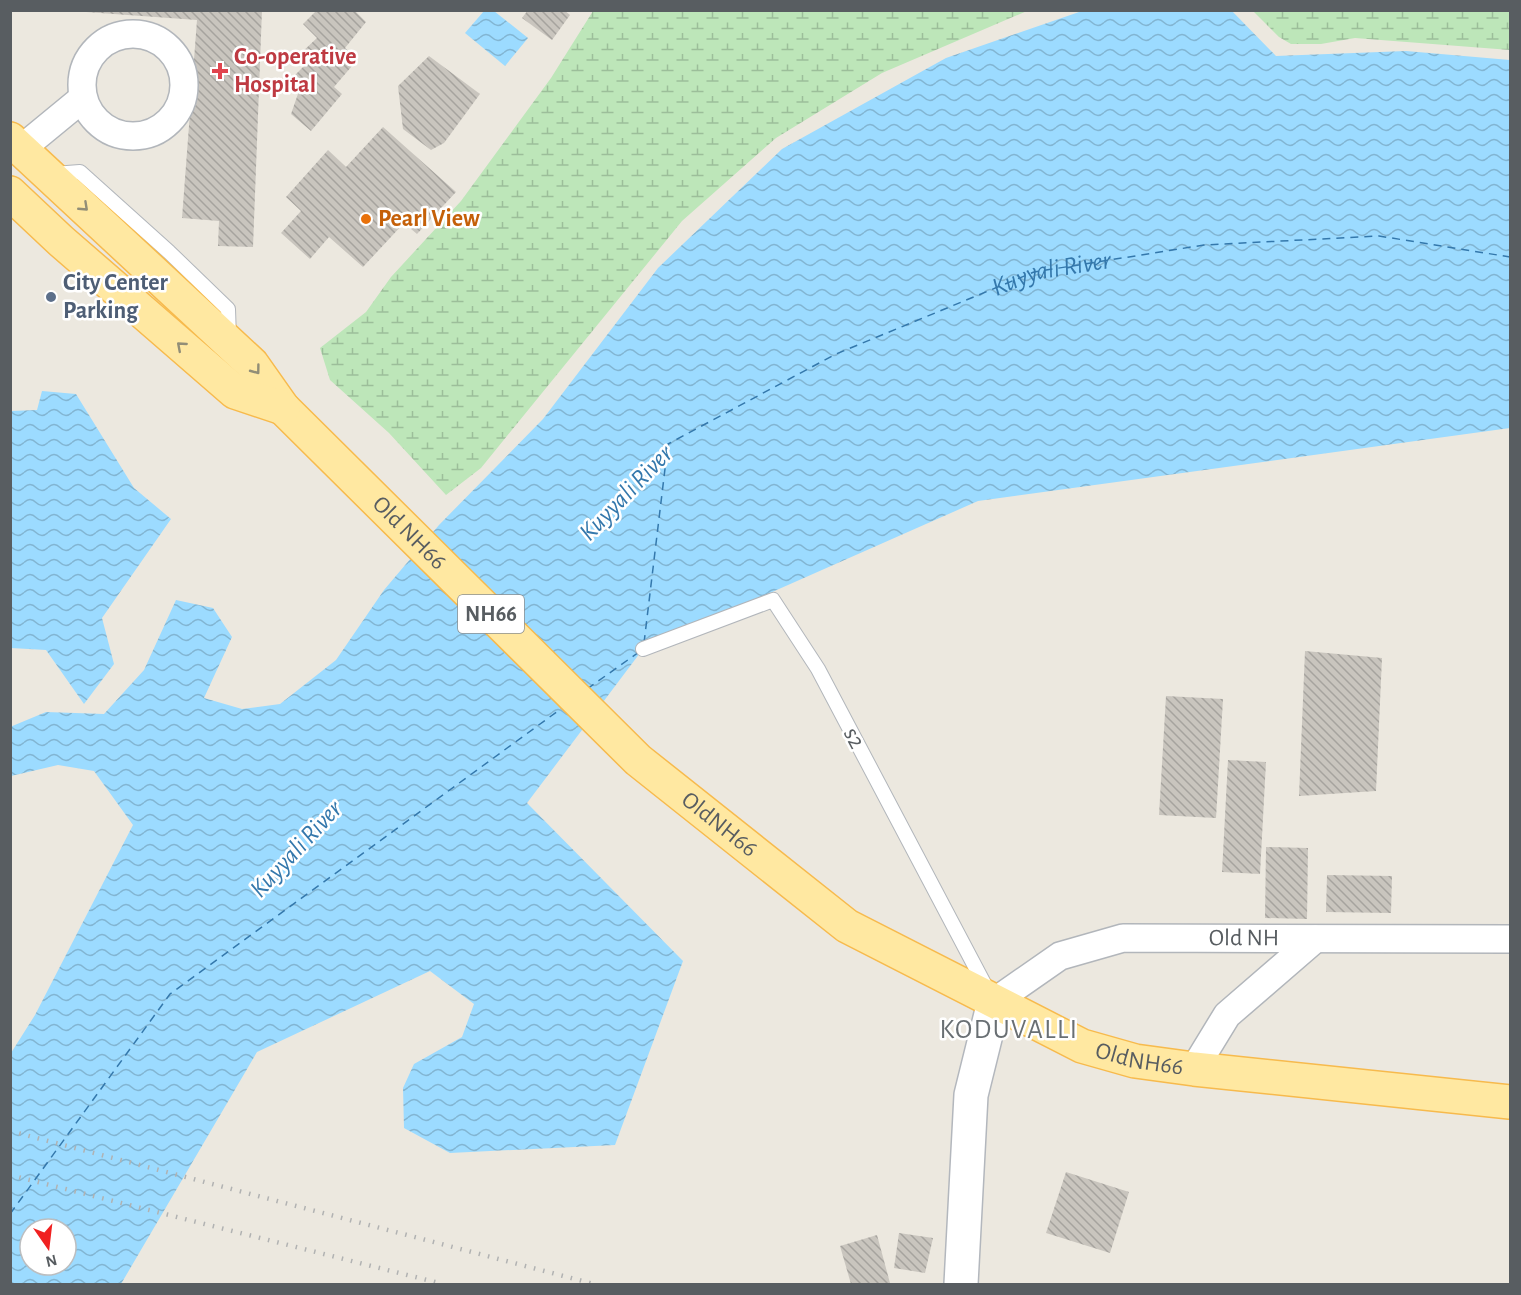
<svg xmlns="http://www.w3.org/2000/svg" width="1521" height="1295" viewBox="0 0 1521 1295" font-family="'Alegreya Sans',sans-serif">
<defs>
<pattern id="wetland-marsh" width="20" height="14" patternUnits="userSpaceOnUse" patternTransform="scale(1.5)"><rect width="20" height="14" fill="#bde6b9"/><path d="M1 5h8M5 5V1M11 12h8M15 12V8" fill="none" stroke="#9cbe9a"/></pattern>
<pattern id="water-waves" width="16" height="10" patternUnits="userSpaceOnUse" patternTransform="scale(1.5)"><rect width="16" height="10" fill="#9cdbff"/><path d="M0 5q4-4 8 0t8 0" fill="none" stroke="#82b5d2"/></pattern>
<pattern id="building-back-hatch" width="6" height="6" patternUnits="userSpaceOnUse" patternTransform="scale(1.5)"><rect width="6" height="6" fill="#c9c5be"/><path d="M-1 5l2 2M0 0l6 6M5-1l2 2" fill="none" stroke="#a6a39e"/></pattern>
</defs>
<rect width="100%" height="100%" fill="#ece8df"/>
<g fill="url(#wetland-marsh)">
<polygon points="593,11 1027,11 882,73 776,138 682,221 481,468 446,495 389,433 330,380 320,348 366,312 391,277 461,201 551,78"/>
<polygon points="1253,11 1510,11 1510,50 1355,38 1321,44 1291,44 1279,37"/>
</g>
<g fill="url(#water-waves)" fill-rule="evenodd">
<path d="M1231,10L1276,56L1406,51L1510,60V428L978,501L643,649L527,803L683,961L615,1145L450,1153L404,1128L403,1088L414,1064L462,1037L474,1004L430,971L257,1052L121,1284H11V1053L35,1015L133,825L94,771L58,765L11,776L10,727L46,712L104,714L144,670L176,600L213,608L232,637L204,698L242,709L280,704L336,660L384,590L439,525L543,419L658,268L782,149L946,58L1082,11ZM30,1229H66V1265H30Z"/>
<polygon points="484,11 494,11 528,38 505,66 465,33"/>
<polygon points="42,391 76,394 134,488 171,519 102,618 114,664 84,704 46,650 11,648 11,411 37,410"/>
</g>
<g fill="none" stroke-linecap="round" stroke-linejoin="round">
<g stroke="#3478ac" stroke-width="1.5" stroke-dasharray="8 6" stroke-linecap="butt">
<path id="s1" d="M644,643L668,444L836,354L1034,272L1204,245L1379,236L1510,257"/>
<polyline points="587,689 639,652"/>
<polyline points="10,1214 170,994 562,708"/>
</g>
</g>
<g fill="url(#building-back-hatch)">
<polygon points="86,10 262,10 253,247 218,246 219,221 182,218 197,20 86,12"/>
<polygon points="317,10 354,10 366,22 345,48 358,59 334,87 342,94 311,131 291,114 300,88 295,75 310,60 302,52 317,38 303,24"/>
<polygon points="528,10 564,10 570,15 552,40 522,18"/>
<polygon points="429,56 480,94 444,143 431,150 403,129 398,86"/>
<polygon points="383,127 456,192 417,234 404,223 363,267 329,237 310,259 281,233 301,211 286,197 328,150 346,167"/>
<polygon points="1305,651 1382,658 1376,791 1299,796"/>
<polygon points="1166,696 1223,699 1216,818 1159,815"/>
<polygon points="1228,760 1266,762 1260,874 1222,872"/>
<polygon points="1266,847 1308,848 1307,919 1265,918"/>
<polygon points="1327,875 1392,876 1391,913 1326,912"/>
<polygon points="1066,1172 1129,1192 1110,1253 1046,1233"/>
<polygon points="899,1233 933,1238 925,1273 894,1268"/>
<polygon points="877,1235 890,1283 851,1284 840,1246"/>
</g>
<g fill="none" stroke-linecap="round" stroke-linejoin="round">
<g stroke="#b2b6bb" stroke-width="16">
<g id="lane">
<polyline points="54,174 80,172 169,252 228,309 229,338"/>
<polyline points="643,649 773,600 818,669 988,991"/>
</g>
</g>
<g stroke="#b2b6bb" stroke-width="30">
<g id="street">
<circle cx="133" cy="85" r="51"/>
<polyline points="21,149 83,98"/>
<path id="s2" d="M994,1002L1060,956L1123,938L1510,939"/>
<polyline points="1194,1069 1227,1015 1315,939"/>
</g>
</g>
<g stroke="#b3b7bd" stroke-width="36">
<polyline id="secondary" points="961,1284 971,1095 994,1002"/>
</g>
<g stroke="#f7ba4d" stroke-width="36">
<g id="primary">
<path id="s3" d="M10,139L252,364L283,408L638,760L847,926L1082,1046L1135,1061L1194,1069L1510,1102"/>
<polyline points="10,193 61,241 235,392 283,408"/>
</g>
</g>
<use href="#lane" stroke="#fff" stroke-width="14"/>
<use href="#street" stroke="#fff" stroke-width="27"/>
<use href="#secondary" stroke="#fff" stroke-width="33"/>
<use href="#primary" stroke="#ffe8a1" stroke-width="33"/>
<g stroke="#b1b2b2" stroke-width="4.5" stroke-dasharray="1.5 8" stroke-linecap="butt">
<polyline points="10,1131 594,1284"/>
<polyline points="10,1175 443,1284"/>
</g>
</g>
<defs><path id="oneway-chevron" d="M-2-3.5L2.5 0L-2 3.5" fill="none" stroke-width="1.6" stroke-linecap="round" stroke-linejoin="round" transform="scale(1.5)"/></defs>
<g stroke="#928e77">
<use href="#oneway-chevron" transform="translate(84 207) rotate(43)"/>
<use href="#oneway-chevron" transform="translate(181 346) rotate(-139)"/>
<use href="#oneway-chevron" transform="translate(256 370) rotate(53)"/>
</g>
<path fill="#e0444e" stroke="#fff" stroke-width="2" d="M217 62h6v6h6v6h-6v6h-6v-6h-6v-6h6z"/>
<circle fill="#e8710a" stroke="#fff" stroke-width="2" cx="366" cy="219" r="6"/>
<circle fill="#5c6f8a" stroke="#fff" stroke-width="2" cx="51" cy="297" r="6"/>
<g text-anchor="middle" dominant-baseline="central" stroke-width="5" stroke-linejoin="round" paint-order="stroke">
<rect fill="#fff" stroke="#8a8e90" stroke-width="1.5" x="458" y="595" width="66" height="38" rx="4.5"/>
<g font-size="22" font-weight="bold" fill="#585d61">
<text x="491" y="614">NH66</text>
</g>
<g font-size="24" font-weight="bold" fill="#be3a42" stroke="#fff" text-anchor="start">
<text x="234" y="57">Co-operative<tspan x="234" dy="28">Hospital</tspan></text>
</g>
<g font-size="24" font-weight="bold" fill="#c56008" stroke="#fff" text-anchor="start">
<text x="378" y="219">Pearl View</text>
</g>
<g font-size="24" font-weight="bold" fill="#4e5e75" stroke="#fff" text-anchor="start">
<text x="63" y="283">City Center<tspan x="63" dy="28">Parking</tspan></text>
</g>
<g font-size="24" fill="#585d61" stroke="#fff">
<text stroke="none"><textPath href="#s3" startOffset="562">Old NH66</textPath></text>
<text transform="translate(854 738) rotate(62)">s2</text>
<text stroke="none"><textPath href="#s3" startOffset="988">OldNH66</textPath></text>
<text stroke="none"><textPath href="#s2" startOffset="267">Old NH</textPath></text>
<text stroke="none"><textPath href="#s3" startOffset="1474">OldNH66</textPath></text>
</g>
<g font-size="26" font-style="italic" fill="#3478ac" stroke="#fff">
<text stroke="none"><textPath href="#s1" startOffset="622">Kuyyali River</textPath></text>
<text transform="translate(626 493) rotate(-46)">Kuyyali River</text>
<text transform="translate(296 849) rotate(-47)">Kuyyali River</text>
</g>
<g font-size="27" letter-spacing="1.5" fill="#696f73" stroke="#fff">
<text x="1009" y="1029">KODUVALLI</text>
</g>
</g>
<rect width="1521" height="1295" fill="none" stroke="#585d61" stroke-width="24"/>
<g transform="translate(48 1247) rotate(166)"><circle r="28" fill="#ffffff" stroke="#bcbec0" stroke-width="1.5"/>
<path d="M0-4.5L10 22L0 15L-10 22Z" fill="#f02121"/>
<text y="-9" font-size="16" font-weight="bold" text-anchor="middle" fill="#585d61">N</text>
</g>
</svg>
